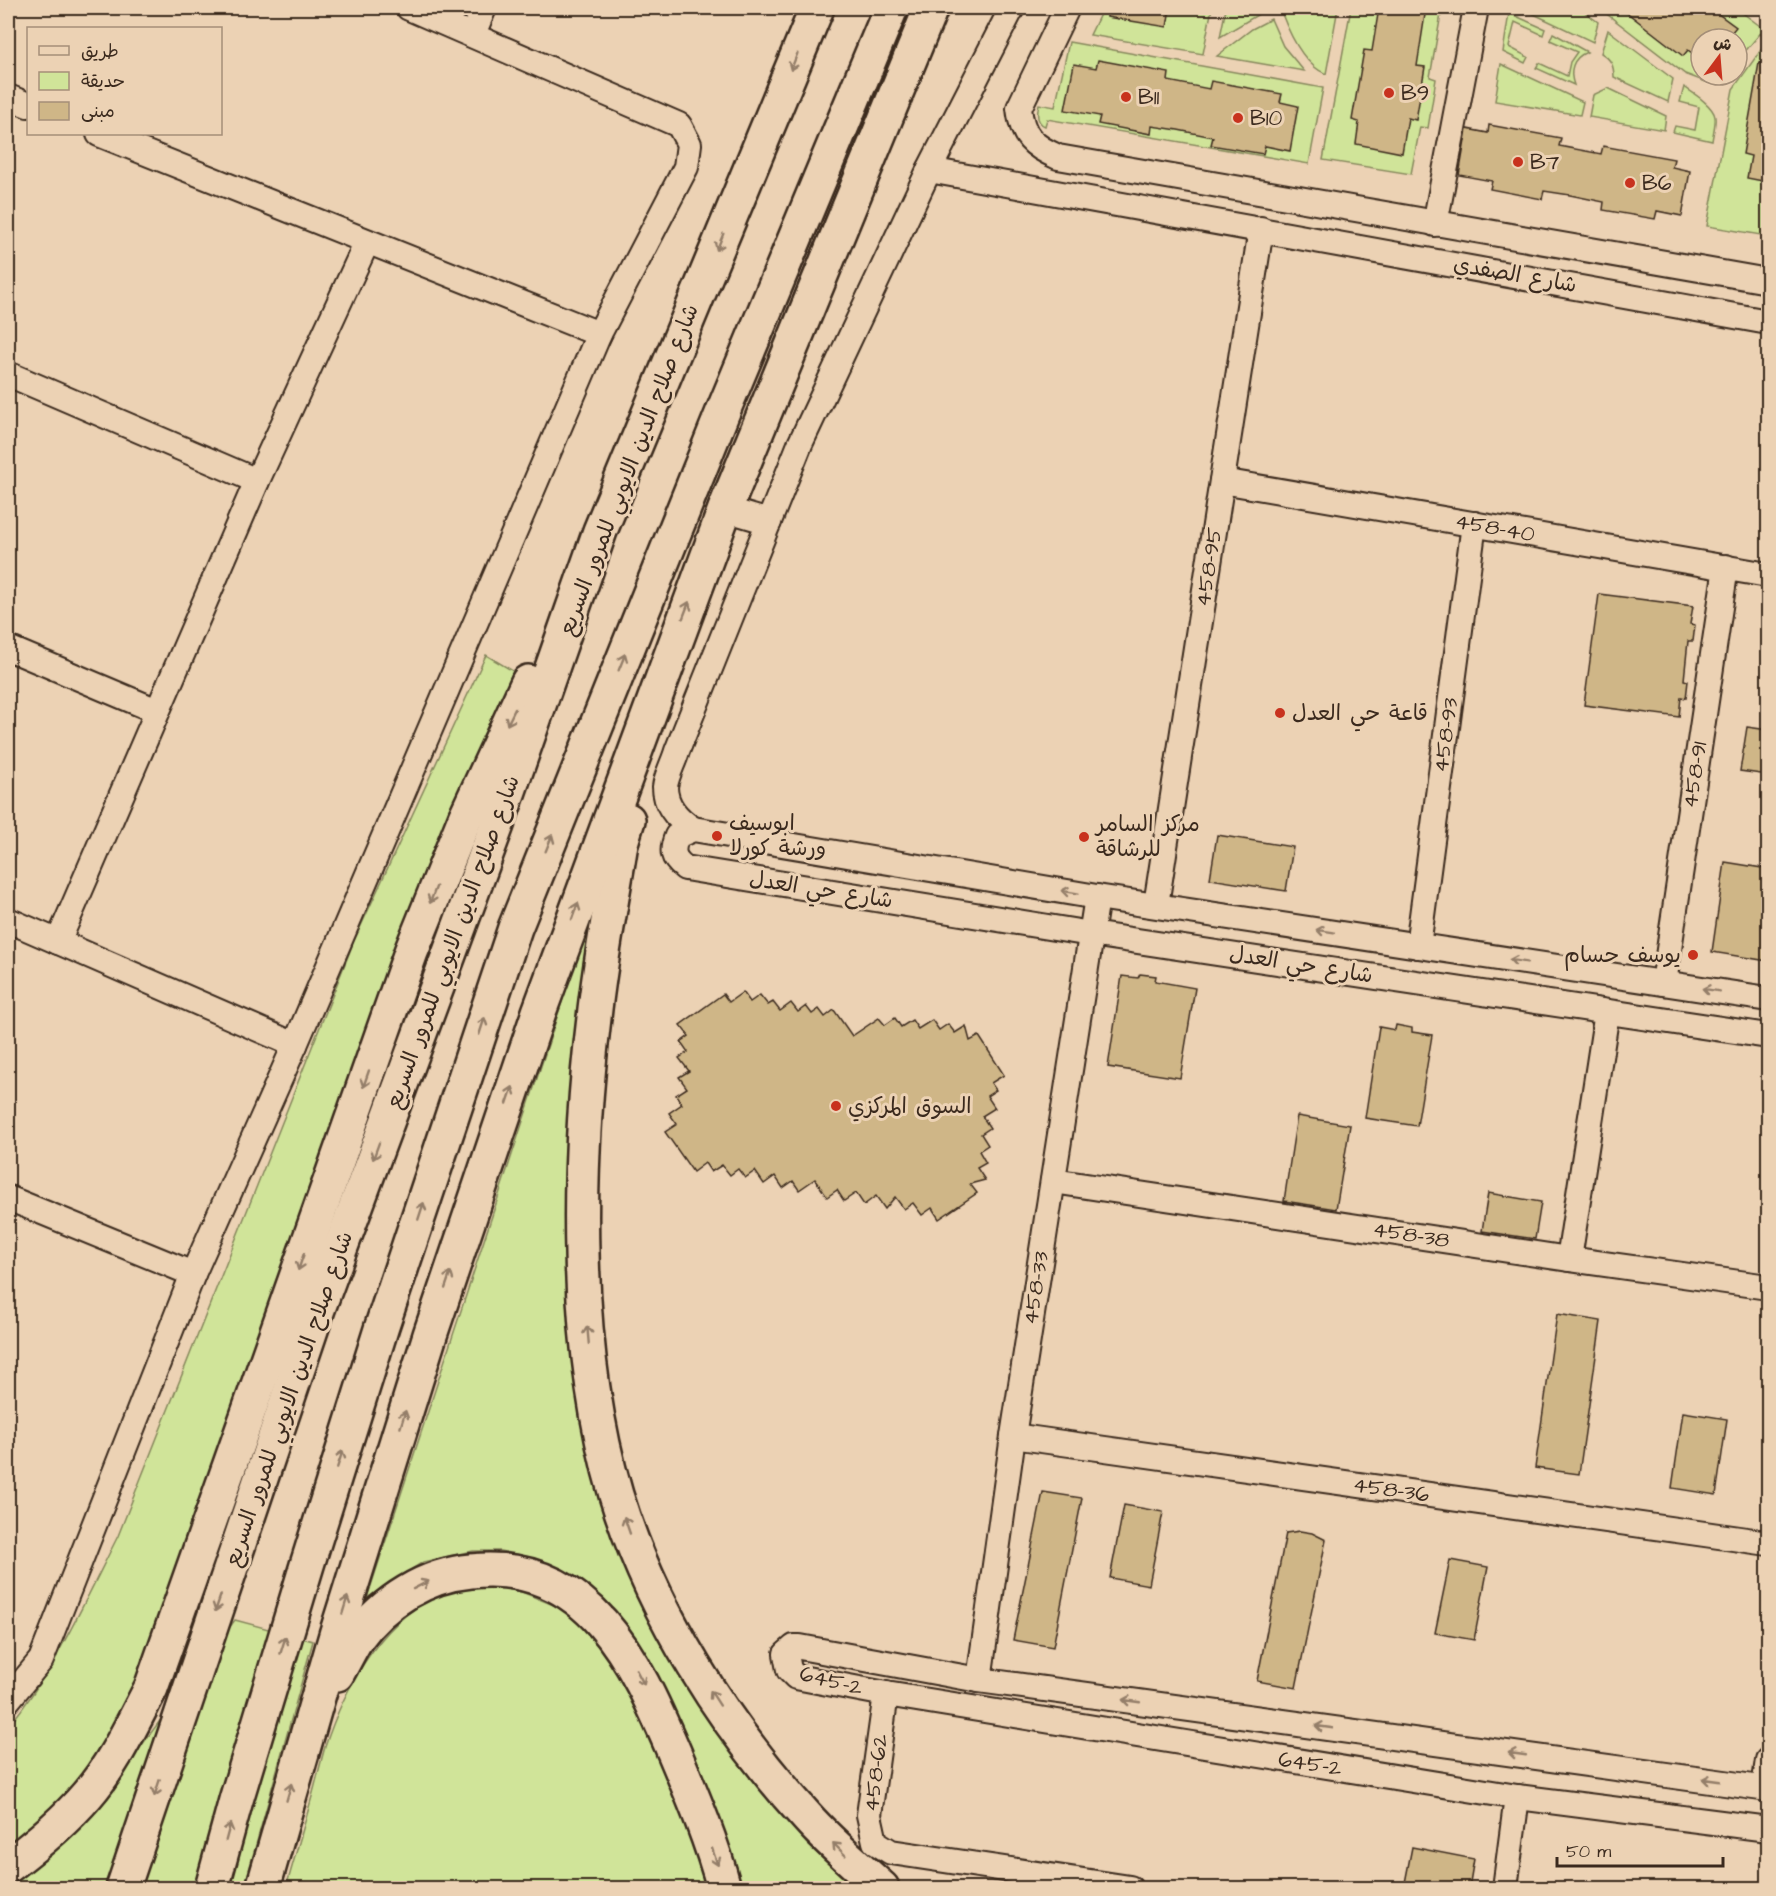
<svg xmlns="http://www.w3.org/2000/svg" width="1776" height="1896" viewBox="0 0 1776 1896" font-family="'Architects Daughter','Playpen Sans Arabic',sans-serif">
<rect width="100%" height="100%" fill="#ecd2b4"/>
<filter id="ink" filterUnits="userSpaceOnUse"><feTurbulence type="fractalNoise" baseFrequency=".0167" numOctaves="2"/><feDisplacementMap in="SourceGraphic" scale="12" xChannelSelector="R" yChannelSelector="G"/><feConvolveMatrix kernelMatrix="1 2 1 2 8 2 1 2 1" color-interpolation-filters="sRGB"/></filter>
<g filter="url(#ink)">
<g fill="#d0e499" stroke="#86875c" stroke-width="1.5">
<polygon points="1103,8 1212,8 1203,54 1090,35"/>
<polygon points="1226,8 1269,8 1220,37"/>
<path d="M1310,8H1338L1326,74C1304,65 1290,35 1282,14Z"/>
<polygon points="1351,8 1449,8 1447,15 1441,14 1430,77 1436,79 1428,128 1420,127 1411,174 1323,160"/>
<polygon points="1521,8 1579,8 1598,22 1593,42"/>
<polygon points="1599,8 1736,8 1764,29 1737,61 1737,39 1701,39 1701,75 1726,75 1723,78 1706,82 1685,74"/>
<polygon points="1509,13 1545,29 1543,35 1515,22 1509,47 1528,57 1525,63 1503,52"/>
<polygon points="1271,19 1283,46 1304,71 1217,56 1252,29"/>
<path d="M1608,30L1673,79L1668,102L1614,77C1614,66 1611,59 1601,53Z"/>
<path d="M1553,33L1587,52C1572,58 1569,71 1574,85L1536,68L1539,63L1567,76L1570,62L1577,52L1550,40Z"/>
<polygon points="1768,40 1768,236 1707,226 1733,89"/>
<path d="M1069,42L1323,88L1309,164L1047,119L1045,126C1036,123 1037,112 1039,104L1055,107Z"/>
<polygon points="1501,64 1583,102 1580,115 1495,101"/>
<path d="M1684,87C1693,93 1714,106 1715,117C1716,124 1713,133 1712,141L1673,132L1675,126L1695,130L1699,107L1680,102Z"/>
<polygon points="1608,88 1666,116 1664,130 1589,117 1593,95"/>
<path d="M486,655L513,671L460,797L434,850L388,966L118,1730L68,1798L8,1854V1727C54,1671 85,1601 118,1536L354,941Z"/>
<polygon points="596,898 569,1289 574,1369 586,1435 705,1708 758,1786 807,1844 854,1888 737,1888 613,1612 583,1583 548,1564 529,1557 500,1551 473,1551 423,1562 367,1598"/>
<path d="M495,1587L522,1592L556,1606L569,1613L604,1646L655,1737L709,1888H286C294,1859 303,1830 311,1800C316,1783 320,1764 325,1747C343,1692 378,1624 433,1598C452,1588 475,1587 495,1587Z"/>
<polygon points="235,1620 313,1641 244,1888 8,1888 8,1885 17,1878 130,1761"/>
</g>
<g fill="#cfb687" stroke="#3b2a1e" stroke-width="1.5">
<polygon points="1107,8 1170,8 1167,27 1107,17"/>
<polygon points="1379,8 1426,8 1417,66 1425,67 1416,120 1408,118 1402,153 1356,144 1359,122 1352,120 1364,50 1372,51"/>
<polygon points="1621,8 1710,8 1736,27 1726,39 1701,39 1701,60 1688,50 1683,56"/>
<polygon points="1098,60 1169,73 1168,81 1209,89 1211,81 1282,94 1280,102 1298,106 1290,151 1265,146 1263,154 1211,145 1213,137 1178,130 1152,126 1151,134 1098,124 1100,116 1065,110 1074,64 1096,68"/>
<polygon points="1759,63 1768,64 1768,182 1747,178 1751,156 1743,154"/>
<polygon points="1489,125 1561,138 1559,146 1601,154 1603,146 1674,159 1672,167 1690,171 1682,216 1657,211 1655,219 1603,210 1604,202 1570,195 1544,191 1542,199 1490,189 1492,181 1459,175 1467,129 1488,133"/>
<polygon points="1599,594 1693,606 1690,624 1695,625 1693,641 1688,641 1684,680 1688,681 1686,698 1681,697 1679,717 1584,705"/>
<polygon points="1747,727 1768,730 1768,775 1740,771"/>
<polygon points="1217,835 1293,847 1286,891 1210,879"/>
<polygon points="1725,862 1768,869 1768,961 1712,952"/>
<polygon points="1140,974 1156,976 1155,981 1195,988 1180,1078 1108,1067 1122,976 1138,978"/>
<polygon points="743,992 750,1002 760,995 768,1005 773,1002 780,1011 791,1003 798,1012 806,1006 812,1014 819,1009 825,1017 834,1010 852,1036 879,1018 885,1025 895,1018 901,1027 912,1020 918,1029 932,1020 939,1030 948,1024 955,1033 966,1026 970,1041 979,1036 1004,1075 991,1083 996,1090 987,1096 995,1108 982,1116 990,1128 981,1134 988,1145 979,1151 986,1163 977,1168 985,1180 970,1184 977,1193 939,1219 932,1208 922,1215 913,1203 904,1209 895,1197 885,1209 876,1196 864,1205 856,1193 844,1201 837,1190 827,1197 815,1179 799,1190 793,1181 783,1188 775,1176 764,1184 755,1171 745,1178 738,1169 730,1175 722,1165 711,1172 705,1163 693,1172 665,1132 677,1124 669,1113 682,1104 676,1095 687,1088 679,1077 689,1071 679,1058 688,1052 681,1042 689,1036 680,1025 723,994 729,1002"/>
<polygon points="1396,1025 1412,1028 1412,1032 1432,1035 1417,1126 1365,1118 1379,1027 1395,1030"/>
<polygon points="1297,1116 1350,1125 1336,1209 1284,1201"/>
<polygon points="1488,1193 1541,1202 1535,1239 1482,1231"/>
<polygon points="1557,1314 1601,1321 1579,1474 1535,1468"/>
<polygon points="1683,1412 1727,1419 1716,1495 1672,1488"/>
<polygon points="1043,1492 1082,1498 1053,1647 1013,1640"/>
<polygon points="1124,1505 1163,1512 1149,1585 1110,1578"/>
<polygon points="1300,1531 1312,1533 1326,1540 1296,1688 1257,1681 1286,1533"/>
<polygon points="1450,1560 1488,1567 1474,1640 1435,1633"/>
<polygon points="1412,1847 1474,1859 1469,1888 1404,1888"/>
</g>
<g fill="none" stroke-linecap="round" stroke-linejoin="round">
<g stroke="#3b2a1e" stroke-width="28">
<g id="minor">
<path d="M1067,8L1019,108C1022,137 1033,146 1058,157L1768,281"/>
<polyline points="473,34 484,8"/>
<polyline points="8,97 28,105"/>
<polyline points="99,134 599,334"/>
<polyline points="929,170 1768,322"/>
<polyline points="1435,224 1476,8"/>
<polyline points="8,374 257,481"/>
<polyline points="1222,481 1768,575"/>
<polyline points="725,509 769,522"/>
<polyline points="8,648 157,711"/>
<path d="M693,829C679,820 665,806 665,787C666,776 674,762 677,751L800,444L929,170L1012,8"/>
<polyline points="1156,905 1261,229"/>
<polyline points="8,920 295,1045"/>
<polyline points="58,942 257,481 367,242"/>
<polyline points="1418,946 1474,524"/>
<polyline points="1664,983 1726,567"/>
<path d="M1768,999L1097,897L693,829L677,836C671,851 672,858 685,868L1091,934L1768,1036"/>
<polyline points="1053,1181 1569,1259 1768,1287"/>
<polyline points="8,1198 193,1274"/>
<polyline points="1569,1259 1607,1012"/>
<polyline points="1013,1436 1768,1543"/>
<polyline points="979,1680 1013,1436 1097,897"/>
<polyline points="886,1694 869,1815 875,1842 891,1852 1130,1888"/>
<polyline points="8,1700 41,1660 193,1274 295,1045 599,334 686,167 689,144 679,125 409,8"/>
<polyline points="1764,1788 1768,1760"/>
<polyline points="1768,1789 979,1680 800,1647 794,1647 786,1654 789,1670 796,1677 886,1694 1517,1797 1768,1829"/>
<polyline points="1505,1888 1517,1797"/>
</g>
</g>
<g stroke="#3b2a1e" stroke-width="38">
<g id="motorway">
<path d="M628,820L621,843C612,901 600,960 594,1018C576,1167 573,1350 616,1495C652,1613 725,1727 807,1817C830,1843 857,1865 882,1888"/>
<path d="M337,1674C344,1662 350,1649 357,1638C384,1601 426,1575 471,1571C589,1559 635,1661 674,1752C693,1797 712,1842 724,1888"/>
<path d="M8,1866C36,1845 64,1822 87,1795C114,1764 132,1724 151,1688L411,952L465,818L528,682"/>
<polyline points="123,1888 318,1309 497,825 600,531 817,8"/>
<polyline points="212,1888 236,1800 307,1565 382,1326 515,928 726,404 891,8"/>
<polyline points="263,1888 336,1635 430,1335 539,1012 725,509 931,8"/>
</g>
</g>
<use href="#minor" stroke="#ecd2b4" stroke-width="24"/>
<use href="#motorway" stroke="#ecd2b4" stroke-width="33"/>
</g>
<defs><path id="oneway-shaft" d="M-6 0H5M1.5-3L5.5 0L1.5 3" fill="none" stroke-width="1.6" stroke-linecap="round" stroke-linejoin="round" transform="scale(1.5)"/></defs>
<g stroke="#947e69">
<use href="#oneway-shaft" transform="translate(794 62) rotate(112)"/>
<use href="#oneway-shaft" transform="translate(720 242) rotate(112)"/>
<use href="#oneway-shaft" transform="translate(686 610) rotate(-69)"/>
<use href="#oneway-shaft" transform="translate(622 662) rotate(-68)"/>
<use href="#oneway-shaft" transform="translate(511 717) rotate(116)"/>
<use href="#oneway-shaft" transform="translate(549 843) rotate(-68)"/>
<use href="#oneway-shaft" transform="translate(1070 892) rotate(-170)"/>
<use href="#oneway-shaft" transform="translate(433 895) rotate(111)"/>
<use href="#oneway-shaft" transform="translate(575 911) rotate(-70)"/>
<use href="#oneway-shaft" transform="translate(1325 931) rotate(-171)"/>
<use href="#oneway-shaft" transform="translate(1518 961) rotate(-171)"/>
<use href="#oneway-shaft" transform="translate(1711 990) rotate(-171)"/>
<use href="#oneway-shaft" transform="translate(482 1026) rotate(-72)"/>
<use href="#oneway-shaft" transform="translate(366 1079) rotate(109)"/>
<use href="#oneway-shaft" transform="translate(510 1095) rotate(-71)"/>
<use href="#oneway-shaft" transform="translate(376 1151) rotate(110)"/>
<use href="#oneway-shaft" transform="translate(421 1211) rotate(-72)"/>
<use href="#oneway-shaft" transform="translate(301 1262) rotate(109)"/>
<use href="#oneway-shaft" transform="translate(448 1280) rotate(-71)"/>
<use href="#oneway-shaft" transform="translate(588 1335) rotate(-95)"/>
<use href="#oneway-shaft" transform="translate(403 1419) rotate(-73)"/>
<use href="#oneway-shaft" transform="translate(340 1459) rotate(-72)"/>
<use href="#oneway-shaft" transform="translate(627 1525) rotate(-109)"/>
<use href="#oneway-shaft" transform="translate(421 1585) rotate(-27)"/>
<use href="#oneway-shaft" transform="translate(218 1603) rotate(109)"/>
<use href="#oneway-shaft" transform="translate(345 1605) rotate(-73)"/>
<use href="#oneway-shaft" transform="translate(283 1645) rotate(-73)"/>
<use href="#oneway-shaft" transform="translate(640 1677) rotate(62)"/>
<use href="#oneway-shaft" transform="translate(715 1698) rotate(-123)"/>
<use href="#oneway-shaft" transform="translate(1131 1701) rotate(-172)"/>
<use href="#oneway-shaft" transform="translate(1324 1727) rotate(-172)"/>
<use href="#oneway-shaft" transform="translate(1517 1754) rotate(-172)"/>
<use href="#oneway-shaft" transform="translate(1711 1780) rotate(-172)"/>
<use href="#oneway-shaft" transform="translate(157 1788) rotate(108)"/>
<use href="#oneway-shaft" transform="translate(289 1792) rotate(-74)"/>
<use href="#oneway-shaft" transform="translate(228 1832) rotate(-75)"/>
<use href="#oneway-shaft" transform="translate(839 1849) rotate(-135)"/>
<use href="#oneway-shaft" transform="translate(715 1857) rotate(71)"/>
</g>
</g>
<g fill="#c8321e" stroke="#ecd2b4" stroke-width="2">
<circle cx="1389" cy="93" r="6"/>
<circle cx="1126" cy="97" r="6"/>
<circle cx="1238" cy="118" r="6"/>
<circle cx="1518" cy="162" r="6"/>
<circle cx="1630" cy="183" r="6"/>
<circle cx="1280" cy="713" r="6"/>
<circle cx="717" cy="836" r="6"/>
<circle cx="1084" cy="837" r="6"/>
<circle cx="1693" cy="955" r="6"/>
<circle cx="836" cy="1106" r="6"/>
</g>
<g text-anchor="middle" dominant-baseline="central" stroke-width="6" stroke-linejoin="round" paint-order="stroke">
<g font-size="22" fill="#3b2a1e" stroke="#ecd2b4" text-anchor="start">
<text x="1401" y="93">B9</text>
<text x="1138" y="97">B11</text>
<text x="1250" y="118">B10</text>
<text x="1530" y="162">B7</text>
<text x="1642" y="183">B6</text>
<text x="1292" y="713">قاعة حي العدل</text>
<text x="729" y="823">ابوسيف<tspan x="729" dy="25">ورشة كورلا</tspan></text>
<text x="1096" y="824">مركز السامر<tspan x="1096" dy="25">للرشاقة</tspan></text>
<text x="1681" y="955" text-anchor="end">يوسف حسام</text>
<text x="848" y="1106">السوق المركزي</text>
</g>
<g font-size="22" fill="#3b2a1e" stroke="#ecd2b4">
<text transform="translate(1515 275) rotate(10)">شارع الصفدي</text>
<text transform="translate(629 470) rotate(-69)">شارع صلاح الدين الايوبي للمرور السريع</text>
<text transform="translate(1495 528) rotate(10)">458-40</text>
<text transform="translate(1209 567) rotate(-81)">458-95</text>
<text transform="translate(1446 735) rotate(-82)">458-93</text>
<text transform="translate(1695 775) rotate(-81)">458-91</text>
<text transform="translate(821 890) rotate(9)">شارع حي العدل</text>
<text transform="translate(453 942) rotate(-70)">شارع صلاح الدين الايوبي للمرور السريع</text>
<text transform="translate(1301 965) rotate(9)">شارع حي العدل</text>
<text transform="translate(1411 1235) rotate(9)">458-38</text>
<text transform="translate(1036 1288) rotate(-81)">458-33</text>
<text transform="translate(289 1399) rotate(-71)">شارع صلاح الدين الايوبي للمرور السريع</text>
<text transform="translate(1391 1490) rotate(8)">458-36</text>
<text transform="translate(831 1681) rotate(14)">645-2</text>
<text transform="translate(1310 1764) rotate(9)">645-2</text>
<text transform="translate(876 1773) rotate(-83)">458-62</text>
</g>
</g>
<rect width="1776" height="1896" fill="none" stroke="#ecd2b4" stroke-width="30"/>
<rect x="15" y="15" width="1746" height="1866" fill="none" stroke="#3b2a1e" stroke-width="2" filter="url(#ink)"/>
<rect x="27" y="27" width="195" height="108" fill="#ecd2b4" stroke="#a58f78" stroke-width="1.5"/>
<rect x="39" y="46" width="30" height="9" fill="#ecd2b4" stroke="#a58f78" stroke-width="1.5"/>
<text x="81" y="57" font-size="18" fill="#3b2a1e">طريق</text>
<rect x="39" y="72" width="30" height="18" fill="#d0e499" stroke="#a58f78" stroke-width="1.5"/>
<text x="81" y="87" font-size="18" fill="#3b2a1e">حديقة</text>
<rect x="39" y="102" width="30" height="18" fill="#cfb687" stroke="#a58f78" stroke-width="1.5"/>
<text x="81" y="117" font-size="18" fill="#3b2a1e">مبنى</text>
<g transform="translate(1719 57) rotate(16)"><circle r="28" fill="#ecd2b4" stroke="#a58f78" stroke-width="1.5"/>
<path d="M0-4.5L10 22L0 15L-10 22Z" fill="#c8321e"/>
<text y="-9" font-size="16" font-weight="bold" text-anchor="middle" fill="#3b2a1e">ش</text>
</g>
<path d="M1557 1857v9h166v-9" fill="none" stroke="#3b2a1e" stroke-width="3"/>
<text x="1566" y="1857" font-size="18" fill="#3b2a1e" stroke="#ecd2b4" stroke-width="4.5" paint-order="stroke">50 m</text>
</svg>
